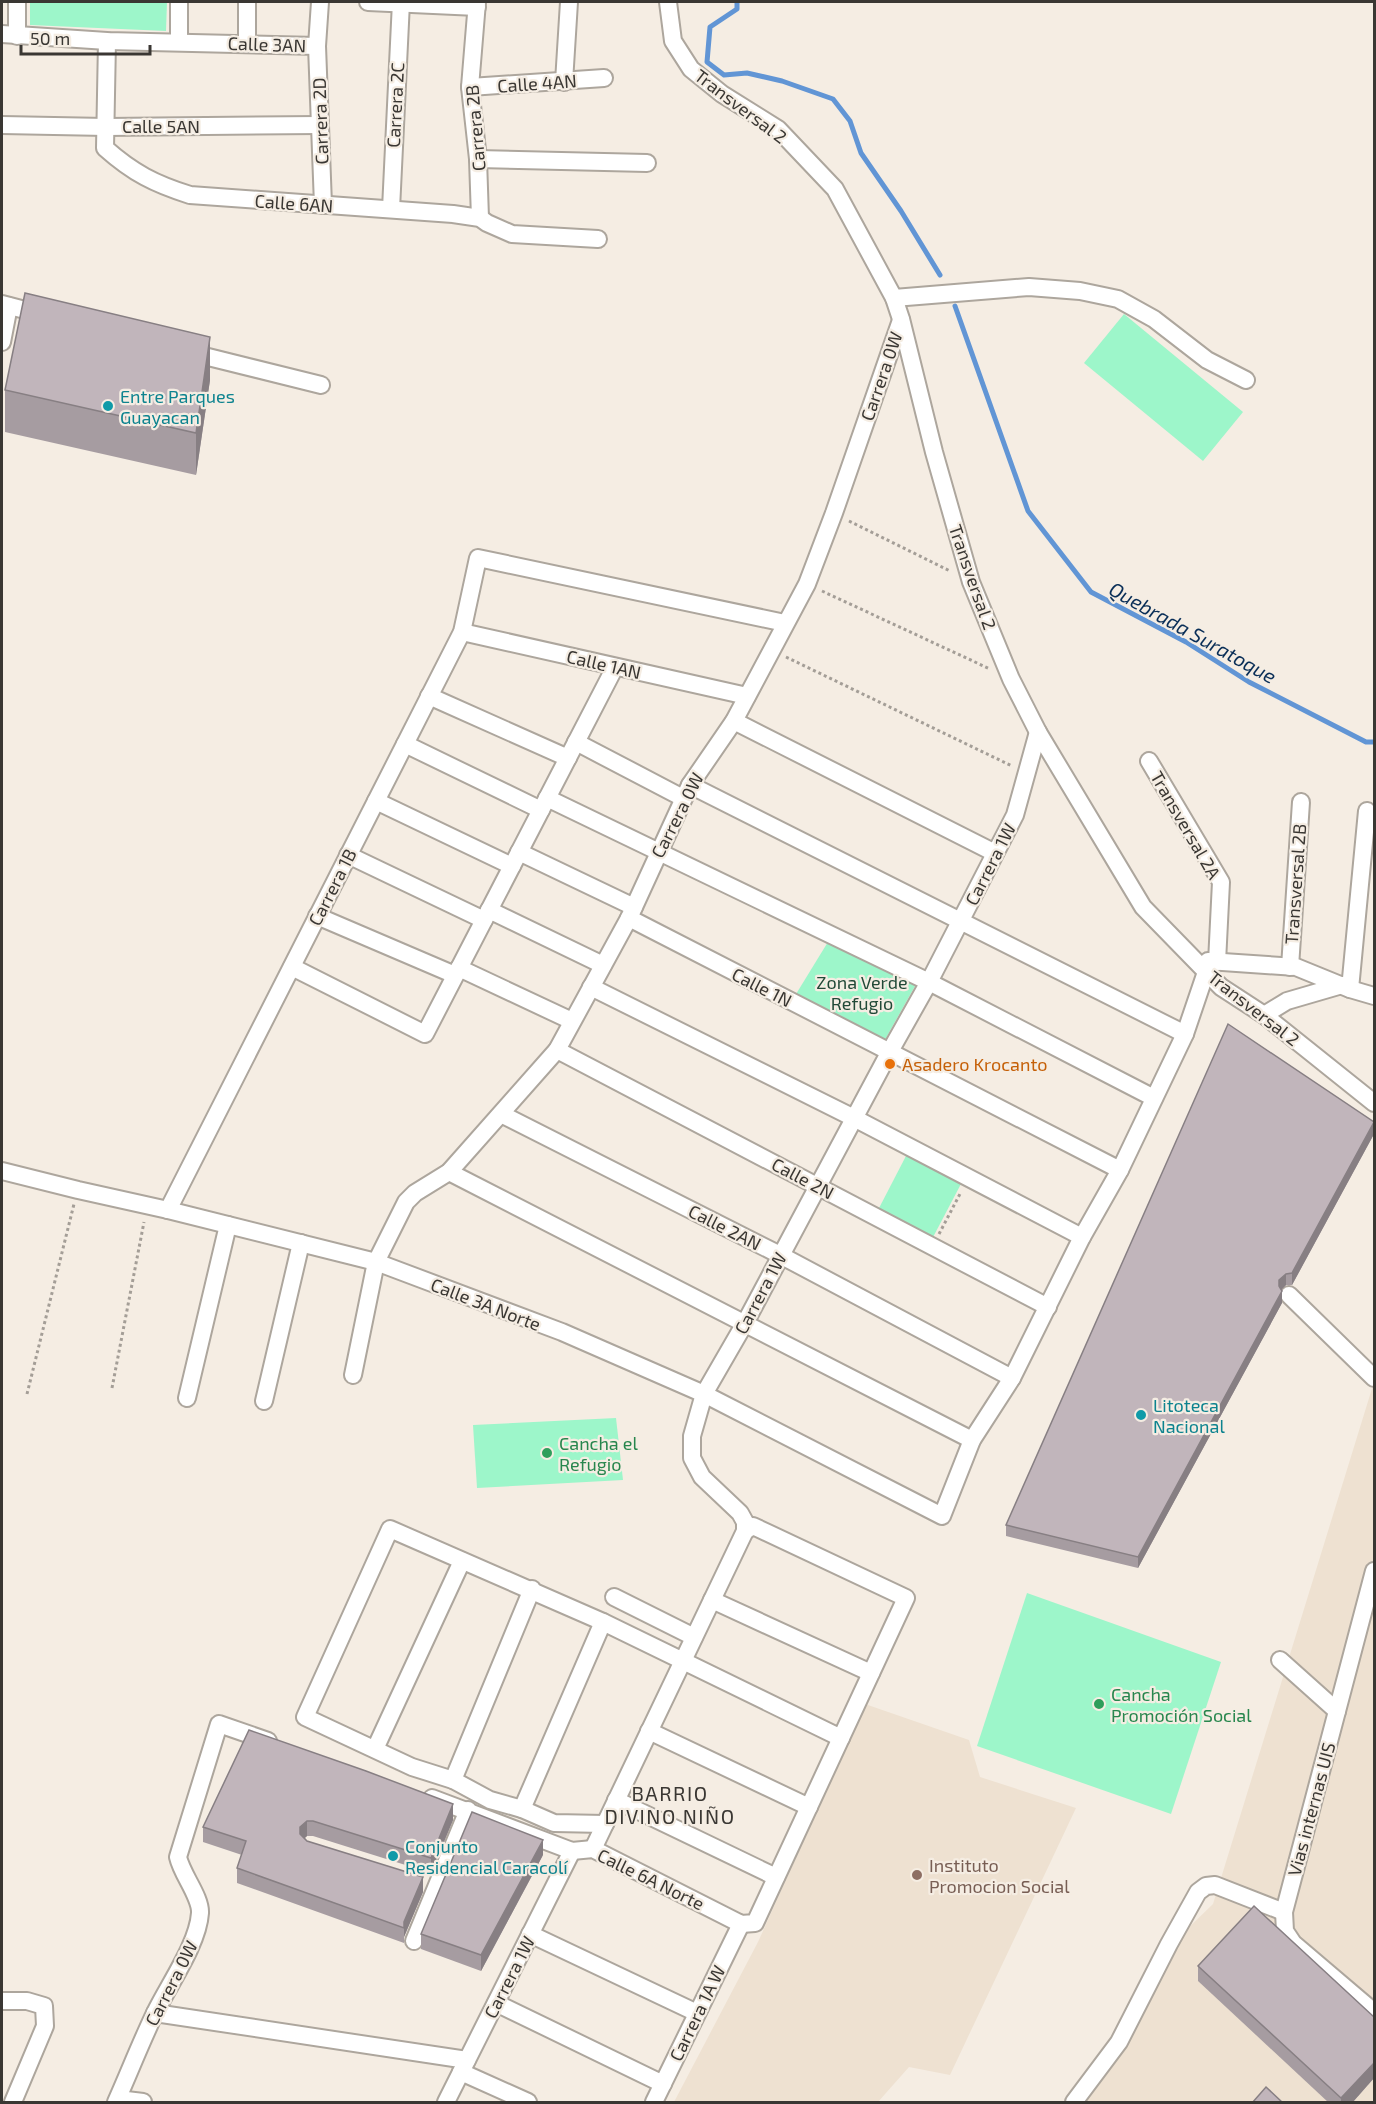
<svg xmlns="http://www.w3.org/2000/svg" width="1376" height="2104" viewBox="0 0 1376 2104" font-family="'Exo 2',sans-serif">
<rect width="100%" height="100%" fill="#f5ede3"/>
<g fill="#eee1d1">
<polygon points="1374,1382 1374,2102 1080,2102 1179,1937 1213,1904"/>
<polygon points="865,1704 969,1740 980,1777 1076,1808 950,2075 909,2067 878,2102 674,2102 758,1942"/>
</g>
<g fill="#9df6ca">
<polygon points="30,2 167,2 166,31 30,25"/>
<polygon points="1124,314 1243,412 1203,461 1084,363"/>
<polygon points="831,937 919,979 882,1045 793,999"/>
<polygon points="907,1154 962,1182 931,1241 877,1212"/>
<polygon points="616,1418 623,1480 477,1488 473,1425"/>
<polygon points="1027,1593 1221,1662 1171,1814 977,1746"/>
</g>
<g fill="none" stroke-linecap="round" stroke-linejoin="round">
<g stroke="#6195d5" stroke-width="5">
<polyline points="737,2 737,9 710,27 707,62 724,75 747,73 782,81 833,99 850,121 861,153 901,211 940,275"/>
<polyline points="955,306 1028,511 1091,592 1186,642 1249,682 1366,742 1374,742"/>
</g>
<g stroke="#ada69d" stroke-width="20">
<g id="minor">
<polyline points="179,2 179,42"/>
<polyline points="320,2 317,46 323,205"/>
<polyline points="368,2 477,7"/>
<polyline points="477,2 470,87 478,159 480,218"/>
<polyline points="668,2 673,41 691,69 722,94 778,129 835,189 894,298 901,319 934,452 971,582 1011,679 1038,732 1143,907 1221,987 1264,1015 1374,1103"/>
<polyline points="2,34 107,41 317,46"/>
<polyline points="17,36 17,2"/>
<path d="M107,41L105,148C133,173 155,184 190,195L453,214L480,218L487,223L512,234L598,239"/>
<polyline points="247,44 247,2"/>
<polyline points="564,82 569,2"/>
<polyline points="470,87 604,78"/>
<polyline points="2,125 106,127 320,125"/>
<polyline points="478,159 647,163"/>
<polyline points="391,209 401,2"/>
<polyline points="894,298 1029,287 1080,291 1118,299 1154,319 1207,360 1246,380"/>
<polyline points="2,304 44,315"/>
<polyline points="2,342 9,306"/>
<polyline points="188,352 321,385"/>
<polyline points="462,632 747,696"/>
<polyline points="429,696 568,758"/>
<polyline points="734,721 995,853"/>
<polyline points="576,742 683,798"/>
<polyline points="405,744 541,810"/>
<polyline points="1149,761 1221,882 1217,962"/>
<polyline points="690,785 1185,1034"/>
<polyline points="547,798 929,982 1154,1098"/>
<polyline points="376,801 512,866"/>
<polyline points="519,852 634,907"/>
<polyline points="348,855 484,920"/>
<polyline points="489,910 603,965"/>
<polyline points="317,916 455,975"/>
<polyline points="629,918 1120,1170"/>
<polyline points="1208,961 1296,967 1350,989 1374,996"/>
<polyline points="292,967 425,1034 615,667"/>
<polyline points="1290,967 1301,802"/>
<polyline points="459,968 572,1021"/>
<polyline points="591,987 854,1118 1082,1237"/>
<polyline points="1350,989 1367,811"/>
<polyline points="1264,1015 1287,1001 1342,985"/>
<polyline points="557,1050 1048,1307"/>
<polyline points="501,1114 780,1255 1012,1378"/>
<polyline points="2,1171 78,1190 168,1210 376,1262 562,1332 704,1394 942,1516 972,1440 1012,1378 1082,1237 1120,1170 1185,1034 1206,972"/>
<polyline points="449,1172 972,1440"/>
<polyline points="168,1210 462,632 478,558 785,623"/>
<polyline points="1289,1295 1374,1378"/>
<polyline points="353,1375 376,1262 406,1202 415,1193 449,1172 557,1050 629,918 690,785 734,721 807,584 834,513 901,320"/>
<polyline points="187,1398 228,1225"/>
<polyline points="264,1401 301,1243"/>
<polyline points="1374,1571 1284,1912 1285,1931 1293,1943 1374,2012"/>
<polyline points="614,1597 694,1637"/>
<polyline points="712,1600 871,1673"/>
<polyline points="1280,1660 1337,1711"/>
<polyline points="649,1731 809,1807"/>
<polyline points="375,1749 462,1561"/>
<polyline points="453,1780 532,1589"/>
<polyline points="432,1798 572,1851 593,1849 741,1924 755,1923 906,1598 753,1526 745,1531"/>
<polyline points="616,1800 776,1877"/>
<polyline points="522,1809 603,1622"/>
<polyline points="605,1824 554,1823 522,1809 490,1800 453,1780 412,1767 305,1717 390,1529 603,1622 841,1738"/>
<polyline points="593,1849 745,1531 745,1522 740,1513 702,1477 692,1458 692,1436 704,1394 745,1323 889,1053 929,982 1015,815 1038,732"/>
<polyline points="530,1934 697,2013"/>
<polyline points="414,1941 468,1810"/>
<polyline points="2,2001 27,2001 44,2006 45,2026 13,2102"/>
<polyline points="496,2003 663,2084"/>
<polyline points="155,2013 467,2060"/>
<polyline points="461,2072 528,2102"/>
<polyline points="118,2099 143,2102"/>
<path d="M116,2102C129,2073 141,2042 155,2013C169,1984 198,1944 200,1913C201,1897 182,1875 178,1857L219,1724L268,1741"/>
<polyline points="446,2102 572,1851"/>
<polyline points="654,2102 741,1924"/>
<polyline points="1074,2102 1119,2042 1169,1944 1198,1892 1206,1886 1215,1885 1284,1912"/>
</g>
</g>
<g stroke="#a49e97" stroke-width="3" stroke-dasharray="3 3" stroke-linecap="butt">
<polyline points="849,521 950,571"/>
<polyline points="822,591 990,669"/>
<polyline points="786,657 1012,766"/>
<polyline points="939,1234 961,1192"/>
<polyline points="112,1388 144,1222"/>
<polyline points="27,1394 74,1204"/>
</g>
<use href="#minor" stroke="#fff" stroke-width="16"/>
</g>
<g fill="#a69ca1">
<polygon points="210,380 196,475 5,432 5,390"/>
<polygon points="1374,1134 1292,1285 1286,1285 1281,1290 1282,1303 1138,1568 1006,1536 1006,1525"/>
<polygon points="453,1804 453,1820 431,1873 313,1836 307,1836 305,1838 307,1841 423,1892 404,1937 404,1943 237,1883 237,1868 242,1855 203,1842 203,1827"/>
<polygon points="543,1855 481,1971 421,1949 421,1934"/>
<polygon points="1198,1966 1374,2078 1352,2103 1329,2103 1198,1981"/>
</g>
<g fill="#877f83">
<polygon points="210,337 210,380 196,475 196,433"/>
<polygon points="1374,1122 1374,1134 1292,1285 1292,1273"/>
<polygon points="1286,1274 1286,1285 1279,1292 1282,1291 1282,1303 1138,1568 1138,1557 1279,1280"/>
<polygon points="453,1804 453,1820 431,1873 431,1858"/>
<polygon points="307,1821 307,1836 300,1842 300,1827"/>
<polygon points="543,1840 543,1855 481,1971 481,1955"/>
<polygon points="423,1877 423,1892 404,1937 404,1943 404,1922"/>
<polygon points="1374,2063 1374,2078 1352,2103 1341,2103 1341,2098"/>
</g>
<g fill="#c1b5bb" stroke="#877f83" stroke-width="1.5">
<polygon points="25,293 210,337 196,433 5,390"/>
<polygon points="1228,1024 1374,1122 1292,1273 1286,1274 1279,1280 1279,1286 1282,1291 1138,1557 1006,1525"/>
<polygon points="249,1730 366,1771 453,1804 431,1858 313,1821 307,1821 300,1827 300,1834 307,1841 423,1877 404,1922 404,1928 237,1868 246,1841 203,1827"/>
<polygon points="472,1812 543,1840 481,1955 421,1934"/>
<polygon points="1254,1906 1374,2017 1374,2063 1341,2098 1198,1966"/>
<polygon points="1266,2087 1283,2103 1252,2103"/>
</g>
<g fill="#0f9aa8" stroke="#f5ede3" stroke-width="2">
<circle cx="108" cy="406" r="6"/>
<circle cx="1141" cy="1415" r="6"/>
<circle cx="393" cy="1856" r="6"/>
</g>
<circle fill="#e8710a" stroke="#f5ede3" stroke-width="2" cx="890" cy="1064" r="6"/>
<g fill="#2e9e5b" stroke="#f5ede3" stroke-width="2">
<circle cx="547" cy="1453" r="6"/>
<circle cx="1099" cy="1704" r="6"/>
</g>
<circle fill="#8d6e63" stroke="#f5ede3" stroke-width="2" cx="917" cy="1875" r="6"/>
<g text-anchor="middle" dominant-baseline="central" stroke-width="4.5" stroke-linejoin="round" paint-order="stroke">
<g font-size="18" fill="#3a3733" stroke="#f5ede3">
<text transform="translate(267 44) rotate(2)">Calle 3AN</text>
<text transform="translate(537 83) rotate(-4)">Calle 4AN</text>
<text transform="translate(395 105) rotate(-87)">Carrera 2C</text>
<text transform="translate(741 106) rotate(37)">Transversal 2</text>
<text transform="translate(320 121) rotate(-92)">Carrera 2D</text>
<text x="161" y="126">Calle 5AN</text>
<text transform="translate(475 128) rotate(-95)">Carrera 2B</text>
<text transform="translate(294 203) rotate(4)">Calle 6AN</text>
<text transform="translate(881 376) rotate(-71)">Carrera 0W</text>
<text transform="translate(973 577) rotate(71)">Transversal 2</text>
<text transform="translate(604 664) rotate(13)">Calle 1AN</text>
<text transform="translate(677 815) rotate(-63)">Carrera 0W</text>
<text transform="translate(1186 825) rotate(60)">Transversal 2A</text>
<text transform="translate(990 864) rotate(-63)">Carrera 1W</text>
<text transform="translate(1295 884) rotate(-86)">Transversal 2B</text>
<text transform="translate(332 887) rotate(-63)">Carrera 1B</text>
<text transform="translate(762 987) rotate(27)">Calle 1N</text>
<text transform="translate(1254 1008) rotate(38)">Transversal 2</text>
<text transform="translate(803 1178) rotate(28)">Calle 2N</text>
<text transform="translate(725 1227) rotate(27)">Calle 2AN</text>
<text transform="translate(760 1293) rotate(-62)">Carrera 1W</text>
<text transform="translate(486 1304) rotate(21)">Calle 3A Norte</text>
<text transform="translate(1311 1809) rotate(-75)">Vias internas UIS</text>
<text transform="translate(651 1879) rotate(26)">Calle 6A Norte</text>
<text transform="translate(509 1977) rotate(-63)">Carrera 1W</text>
<text transform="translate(171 1983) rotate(-63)">Carrera 0W</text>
<text transform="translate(697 2013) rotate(-64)">Carrera 1A W</text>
</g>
<g font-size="18" fill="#0d838f" stroke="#f5ede3" text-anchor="start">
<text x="120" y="396">Entre Parques<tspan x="120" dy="21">Guayacan</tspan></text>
<text x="1153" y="1405">Litoteca<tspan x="1153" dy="21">Nacional</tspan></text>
<text x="405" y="1846">Conjunto<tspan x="405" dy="21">Residencial Caracolí</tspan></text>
</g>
<g font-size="18" fill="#214937" stroke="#f5ede3">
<text x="862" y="982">Zona Verde<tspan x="862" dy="21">Refugio</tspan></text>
</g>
<g font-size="18" fill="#c56008" stroke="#f5ede3" text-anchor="start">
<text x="902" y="1064">Asadero Krocanto</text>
</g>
<g font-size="18" fill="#27864d" stroke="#f5ede3" text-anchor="start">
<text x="559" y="1443">Cancha el<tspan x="559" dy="21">Refugio</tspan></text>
<text x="1111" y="1694">Cancha<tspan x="1111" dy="21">Promoción Social</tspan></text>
</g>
<g font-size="18" fill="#785e54" stroke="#f5ede3" text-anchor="start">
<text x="929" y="1865">Instituto<tspan x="929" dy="21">Promocion Social</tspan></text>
</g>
<g font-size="20" font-style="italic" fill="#092e57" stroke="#f5ede3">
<text transform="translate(1193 632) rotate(29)">Quebrada Suratoque</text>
</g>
<g font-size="20" letter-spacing="1.5" fill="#3a3733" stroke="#f5ede3">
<text x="670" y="1793">BARRIO<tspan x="670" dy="23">DIVINO NIÑO</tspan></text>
</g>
</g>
<rect width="1376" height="2104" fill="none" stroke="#3a3733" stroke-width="6"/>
<path d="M21 45v9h129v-9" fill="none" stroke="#3a3733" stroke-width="3"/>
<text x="30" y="45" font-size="18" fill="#3a3733" stroke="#f5ede3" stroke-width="4.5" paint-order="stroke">50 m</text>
</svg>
